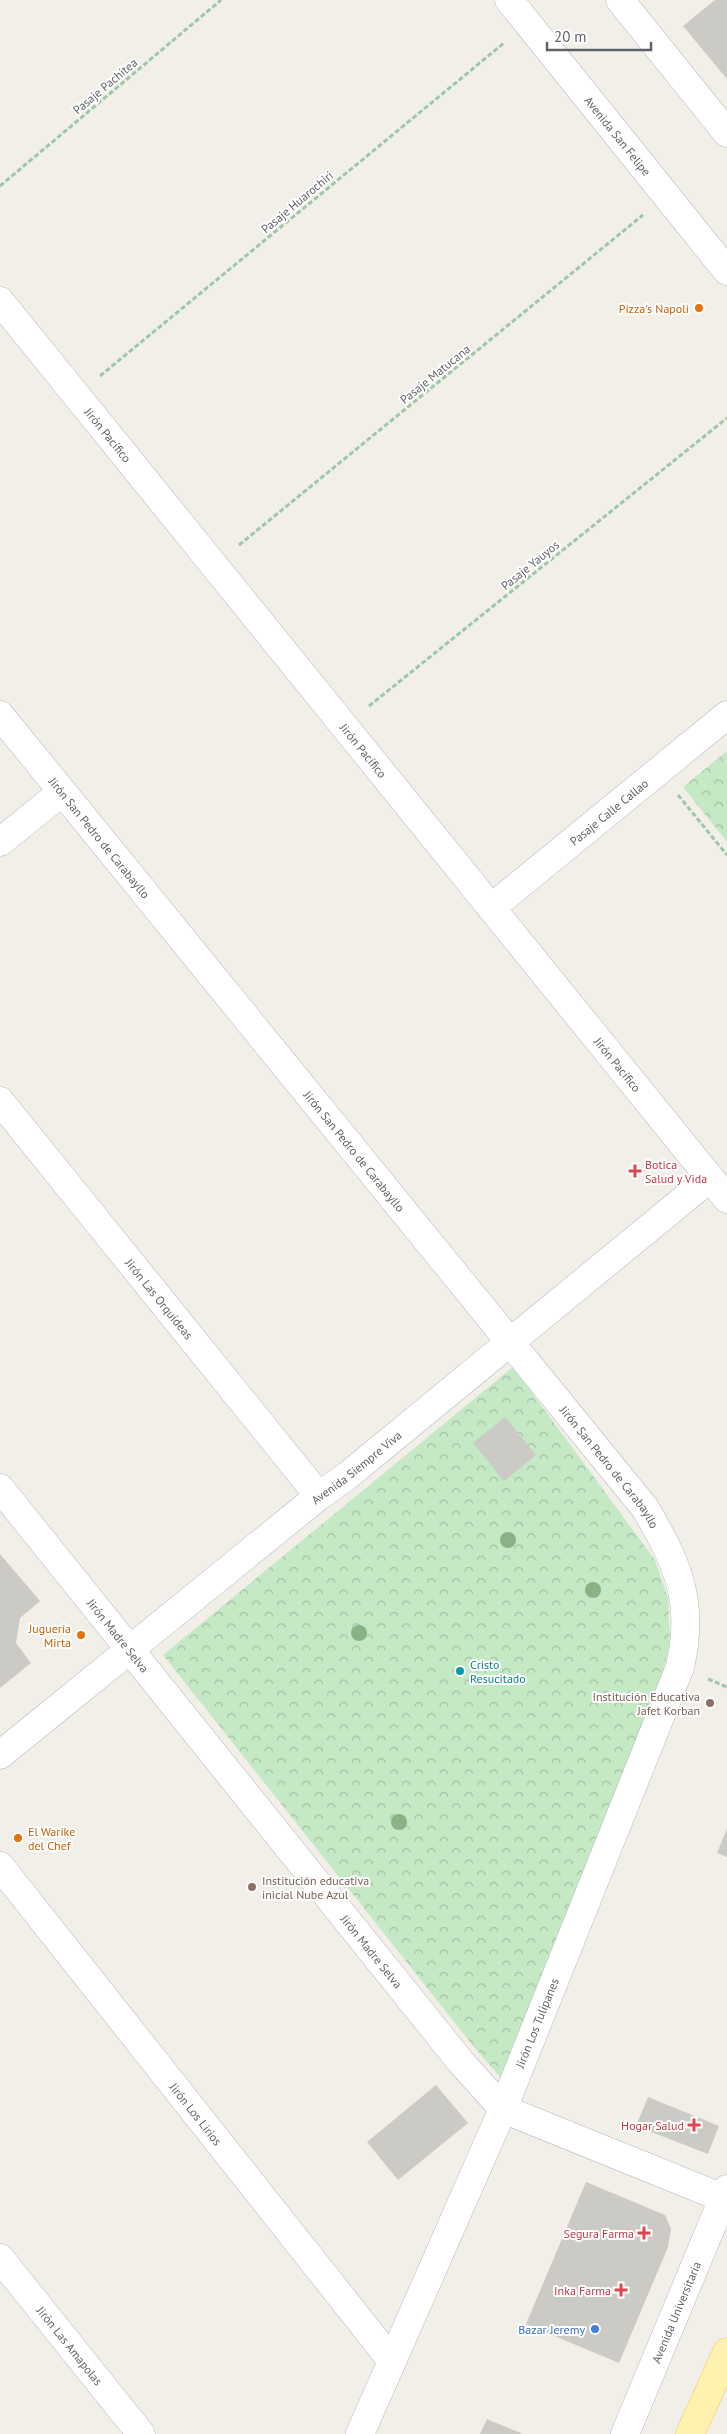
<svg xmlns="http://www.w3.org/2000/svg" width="727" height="2434" viewBox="0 0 727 2434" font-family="'PT Sans',sans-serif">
<defs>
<pattern id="park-crowns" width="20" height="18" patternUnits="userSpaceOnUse" patternTransform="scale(1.25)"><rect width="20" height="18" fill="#c5e8c5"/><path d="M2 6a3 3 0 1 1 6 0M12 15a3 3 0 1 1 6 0" fill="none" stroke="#a3c0a4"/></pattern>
</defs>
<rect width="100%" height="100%" fill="#f1efe8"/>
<g fill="url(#park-crowns)">
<polygon points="727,751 727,842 683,787"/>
<polygon points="513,1367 655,1560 668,1599 670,1641 660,1685 501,2078 474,2047 163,1655"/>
</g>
<g fill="#cccac5">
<polygon points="715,0 727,0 727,79 683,26"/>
<polygon points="505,1417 536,1455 504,1481 473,1443"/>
<polygon points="0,1554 40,1601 20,1618 16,1643 31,1663 0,1688"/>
<polygon points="727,1829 727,1857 717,1853"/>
<polygon points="436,2085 468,2123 398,2180 367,2142"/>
<polygon points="648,2097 719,2126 708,2154 636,2126"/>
<polygon points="586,2182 665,2215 671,2229 668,2247 619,2363 526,2324"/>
<polygon points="487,2419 523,2434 480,2434"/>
</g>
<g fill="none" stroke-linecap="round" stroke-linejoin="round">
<g stroke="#b5b8bc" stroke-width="29">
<polyline id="pedestrian" points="0,842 62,792"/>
</g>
<g stroke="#b5b8bc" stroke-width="29">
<g id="minor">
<path id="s1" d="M0,301L727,1199"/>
<path id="s2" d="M0,715L645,1508C678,1564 695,1602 680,1667L503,2109L360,2434"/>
<path id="s3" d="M491,908L727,715"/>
<path id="s4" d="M0,1101L319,1496"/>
<path id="s5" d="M0,1488L460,2061L503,2109L723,2198"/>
<path id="s6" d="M0,1755L319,1496L347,1476L710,1178"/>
<path id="s7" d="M0,1866L392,2361"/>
<path id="s8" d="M0,2258L141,2434"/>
<path id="s9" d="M625,2434L727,2189"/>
</g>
</g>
<g stroke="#b6babf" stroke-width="29">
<g id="secondary">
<path id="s10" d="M509,0L727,271"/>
<polyline points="620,0 727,133"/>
</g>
</g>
<g stroke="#f2c960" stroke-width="29">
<polyline id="primary" points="690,2434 727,2352"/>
</g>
<g stroke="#9cc7a9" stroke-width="3" stroke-dasharray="5 2.5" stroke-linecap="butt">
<polyline points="0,186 221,0"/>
<polyline points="100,376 504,43"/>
<polyline points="239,545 643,215"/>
<polyline points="369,706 727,418"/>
<polyline points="678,795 727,855"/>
<polyline points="708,1679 727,1687"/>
</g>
<use href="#pedestrian" stroke="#fff" stroke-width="28"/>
<use href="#minor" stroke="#fff" stroke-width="28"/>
<use href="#secondary" stroke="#fff" stroke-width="28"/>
<use href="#primary" stroke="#fff2af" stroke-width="28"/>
</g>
<g fill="#89b387">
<circle cx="508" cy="1540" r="8"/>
<circle cx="593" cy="1590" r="8"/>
<circle cx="359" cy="1633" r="8"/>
<circle cx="399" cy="1822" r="8"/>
</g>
<g fill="#e8710a" stroke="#fff" stroke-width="2">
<circle cx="699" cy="308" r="5"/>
<circle cx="81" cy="1635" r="5"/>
<circle cx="18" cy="1838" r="5"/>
</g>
<g fill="#e0444e" stroke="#fff" stroke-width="2">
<path d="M632.5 1163.5h5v5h5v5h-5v5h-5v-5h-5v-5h5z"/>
<path d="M691.5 2117.5h5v5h5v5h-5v5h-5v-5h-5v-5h5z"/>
<path d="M641.5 2225.5h5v5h5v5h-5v5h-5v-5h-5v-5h5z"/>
<path d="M618.5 2282.5h5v5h5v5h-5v5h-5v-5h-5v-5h5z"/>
</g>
<circle fill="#0f9aa8" stroke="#fff" stroke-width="2" cx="460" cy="1671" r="5"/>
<g fill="#8d6e63" stroke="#fff" stroke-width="2">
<circle cx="710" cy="1703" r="5"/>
<circle cx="252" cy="1887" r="5"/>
</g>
<circle fill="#3f7fe0" stroke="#fff" stroke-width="2" cx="595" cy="2329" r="5"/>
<g text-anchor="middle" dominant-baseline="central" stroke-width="4" stroke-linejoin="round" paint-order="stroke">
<g font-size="12" fill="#5f6368" stroke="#fff">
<text transform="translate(105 86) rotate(-40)">Pasaje Pachitea</text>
<text stroke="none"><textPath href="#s10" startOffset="174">Avenida San Felipe</textPath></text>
<text transform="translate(297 202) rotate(-40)">Pasaje Huarochiri</text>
<text transform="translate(435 374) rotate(-39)">Pasaje Matucana</text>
<text stroke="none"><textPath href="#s1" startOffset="172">Jirón Pacífico</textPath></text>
<text transform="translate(530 565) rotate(-39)">Pasaje Yauyos</text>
<text stroke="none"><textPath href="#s1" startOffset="578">Jirón Pacífico</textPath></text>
<text stroke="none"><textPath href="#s3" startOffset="152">Pasaje Calle Callao</textPath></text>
<text stroke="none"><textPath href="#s2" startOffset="158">Jirón San Pedro de Carabayllo</textPath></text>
<text stroke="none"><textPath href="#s1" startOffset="982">Jirón Pacífico</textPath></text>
<text stroke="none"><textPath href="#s2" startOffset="562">Jirón San Pedro de Carabayllo</textPath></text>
<text stroke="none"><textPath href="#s4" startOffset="254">Jirón Las Orquídeas</textPath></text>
<text stroke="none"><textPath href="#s6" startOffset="458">Avenida Siempre Viva</textPath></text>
<text stroke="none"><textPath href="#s2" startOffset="968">Jirón San Pedro de Carabayllo</textPath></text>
<text stroke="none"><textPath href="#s5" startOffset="189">Jirón Madre Selva</textPath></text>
<text stroke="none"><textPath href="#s5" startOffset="594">Jirón Madre Selva</textPath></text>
<text transform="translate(537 2023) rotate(-68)">Jirón Los Tulipanes</text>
<text stroke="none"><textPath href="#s7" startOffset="316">Jirón Los Lirios</textPath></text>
<text stroke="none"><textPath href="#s9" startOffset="132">Avenida Universitaria</textPath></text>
<text stroke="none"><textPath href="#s8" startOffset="112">Jirón Las Amapolas</textPath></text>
</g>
<g font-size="12" fill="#c56008" stroke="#fff" text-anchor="end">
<text x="689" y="308">Pizza's Napoli</text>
<text x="71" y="1628">Juguería<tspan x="71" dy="14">Mirta</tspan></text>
<text x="28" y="1831" text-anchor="start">El Warike<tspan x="28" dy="14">del Chef</tspan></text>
</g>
<g font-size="12" fill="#be3a42" stroke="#fff" text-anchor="end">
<text x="645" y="1164" text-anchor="start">Botica<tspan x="645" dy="14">Salud y Vida</tspan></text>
<text x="684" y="2125">Hogar Salud</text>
<text x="634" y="2233">Segura Farma</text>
<text x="611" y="2290">Inka Farma</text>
</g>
<g font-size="12" fill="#0d838f" stroke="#fff" text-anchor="start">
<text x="470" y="1664">Cristo<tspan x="470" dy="14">Resucitado</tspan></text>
</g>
<g font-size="12" fill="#785e54" stroke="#fff" text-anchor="end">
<text x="700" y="1696">Institución Educativa<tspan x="700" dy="14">Jafet Korban</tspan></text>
<text x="262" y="1880" text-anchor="start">Institución educativa<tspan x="262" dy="14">inicial Nube Azul</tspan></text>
</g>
<g font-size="12" fill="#366cbe" stroke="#fff" text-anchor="end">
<text x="585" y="2329">Bazar Jeremy</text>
</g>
</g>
<path d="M547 42v8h104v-8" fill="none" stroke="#5f6368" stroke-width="2.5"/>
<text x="554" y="42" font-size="15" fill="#5f6368" stroke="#ffffff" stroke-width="4" paint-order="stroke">20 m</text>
</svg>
